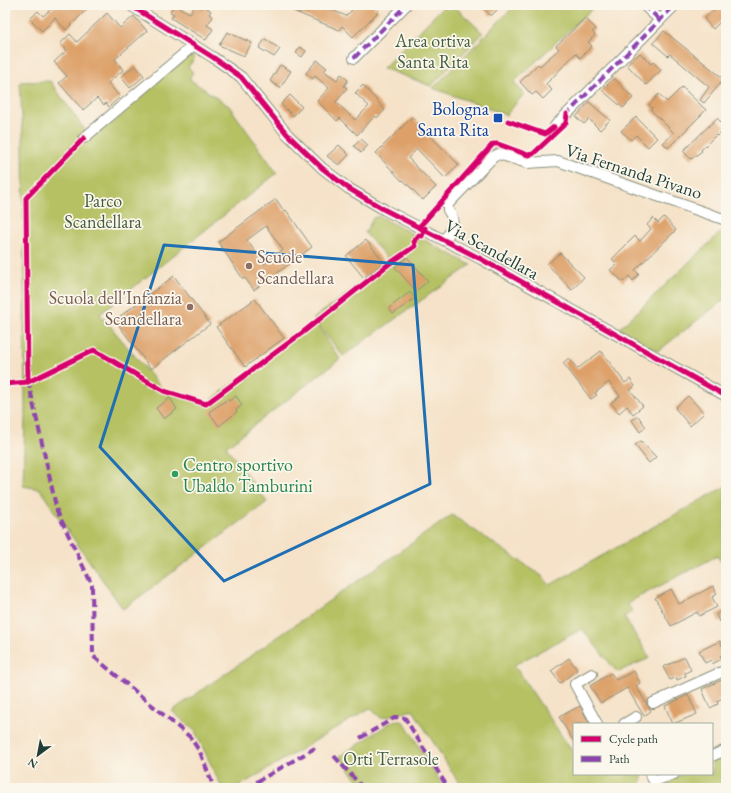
<svg xmlns="http://www.w3.org/2000/svg" width="731" height="793" viewBox="0 0 731 793" font-family="'EB Garamond',serif">
<rect width="100%" height="100%" fill="#fbf7ec"/>
<filter id="ink" filterUnits="userSpaceOnUse"><feTurbulence type="fractalNoise" baseFrequency=".025" numOctaves="2"/><feDisplacementMap in="SourceGraphic" scale="8" xChannelSelector="R" yChannelSelector="G"/><feConvolveMatrix kernelMatrix="1 2 1 2 8 2 1 2 1" color-interpolation-filters="sRGB"/></filter>
<filter id="wash" filterUnits="userSpaceOnUse"><feTurbulence type="fractalNoise" baseFrequency=".012" numOctaves="4" result="noise"/><feDisplacementMap in="SourceGraphic" scale="16" xChannelSelector="R" yChannelSelector="G"/><feGaussianBlur stdDeviation="0.9" result="paint"/><feColorMatrix in="noise" values="0 0 0 0 0 0 0 0 0 0 0 0 0 0 0 0 0 1.4 0 .05"/><feComposite in="paint" operator="in"/></filter>
<g filter="url(#wash)">
<rect width="100%" height="100%" fill="#f5e2c8"/>
<g fill="#b5c163" stroke="#6a7f4c">
<polygon points="453,5 483,33 431,86 383,68 444,6 448,10"/>
<polygon points="515,5 596,5 514,82 524,94 506,115 433,88"/>
<polygon points="191,55 195,58 188,67 193,72 189,79 229,106 277,173 100,314 164,391 206,404 315,322 340,359 226,447 267,502 123,609 54,511 40,489 23,486 25,416 23,137 20,82 50,81 87,133"/>
<polygon points="379,216 471,265 343,356 313,319 355,288 388,259 365,233 373,218"/>
<polygon points="724,229 726,230 726,298 658,351 618,330"/>
<polygon points="726,486 726,568 717,556 627,603 632,611 624,617 650,658 617,672 582,629 514,665 574,754 574,774 643,774 641,782 643,788 462,788 413,710 381,718 370,708 236,788 222,788 195,731 172,711 452,515 542,576 550,585"/>
<polygon points="399,720 405,723 444,788 365,788 339,757 393,721"/>
<path d="M726,753V788H666C677,769 692,774 712,774V759Z"/>
</g>
<g id="blocks">
<g fill="#dda069" fill-rule="evenodd">
<polygon points="56,5 91,5 66,30 55,18 42,31 30,19 38,11 43,16"/>
<polygon points="174,5 190,13 196,5 201,8 203,5 211,11 209,14 213,17 207,25 213,29 206,40 171,18 174,14 170,12"/>
<polygon points="296,5 320,5 346,16 357,5 373,5 379,11 353,37 342,26 339,30 293,11"/>
<polygon points="480,5 502,5 491,16"/>
<polygon points="719,5 726,5 726,26 721,21 713,29 704,19"/>
<polygon points="107,13 120,28 134,16 147,31 115,59 123,70 108,83 120,97 109,107 106,103 104,105 97,98 83,110 59,83 67,76 54,62 67,50 60,44 70,34 77,42"/>
<polygon points="585,18 596,29 592,32 595,35 588,42 592,46 580,58 576,53 546,84 552,90 543,99 536,92 532,95 520,82 538,64 540,66 559,49 556,46"/>
<polygon points="664,31 724,79 704,103 700,100 709,87 670,54 668,56 653,43"/>
<polygon points="227,32 252,43 244,56 219,45"/>
<polygon points="265,39 280,49 274,57 259,48"/>
<polygon points="300,47 306,51 302,57 296,53"/>
<polygon points="640,53 651,64 653,62 661,70 646,85 627,65"/>
<polygon points="317,60 327,68 324,71 337,80 341,74 348,80 344,86 347,88 336,102 355,120 369,106 355,93 363,85 385,110 377,118 375,116 357,135 340,118 337,121 317,101 329,88 315,76 313,79 306,73"/>
<polygon points="135,65 144,76 130,88 121,77"/>
<polygon points="280,65 291,71 280,88 270,81"/>
<polygon points="614,78 633,98 623,108 602,90"/>
<polygon points="682,87 706,110 668,148 663,143 674,133 651,110 652,108 649,105 659,94 667,102"/>
<polygon points="290,95 302,107 293,116 281,104"/>
<polygon points="589,102 610,120 600,130 589,119 584,124 576,117"/>
<polygon points="412,117 459,165 445,178 417,149 408,158 436,187 423,200 403,180 402,181 376,153"/>
<polygon points="636,117 657,138 648,147 636,135 631,140 621,131"/>
<polygon points="717,118 725,126 721,130 722,131 717,136 716,135 701,150 702,151 691,159 683,151"/>
<polygon points="361,139 368,145 361,153 354,146"/>
<polygon points="339,145 349,155 339,165 327,156"/>
<path d="M276,199L284,211L286,210L312,247L254,290L245,278L243,279L218,242ZM266,226L283,250L264,264L247,240Z"/>
<polygon points="664,217 676,230 635,270 639,274 633,281 629,276 623,282 610,270 617,264 612,259 635,236 640,241 651,229 647,225 653,218 658,223"/>
<polygon points="366,240 384,262 364,278 346,256"/>
<polygon points="560,253 584,277 572,290 547,264"/>
<polygon points="407,257 428,281 416,291 395,267"/>
<polygon points="174,276 210,324 151,369 115,320"/>
<polygon points="410,292 415,298 393,314 389,308"/>
<polygon points="255,299 284,338 245,367 216,327"/>
<polygon points="601,351 625,383 630,379 635,386 630,390 643,406 633,414 627,406 619,413 611,403 620,396 609,382 595,393 597,395 591,399 563,363 569,358 577,369"/>
<polygon points="236,396 242,405 236,410 237,412 219,426 209,412 228,399 229,401"/>
<polygon points="688,396 704,413 690,426 675,408"/>
<polygon points="170,398 177,409 164,419 156,408"/>
<polygon points="638,416 646,427 640,432 632,420"/>
<polygon points="641,441 656,457 649,463 635,445"/>
<polygon points="713,586 717,594 712,597 717,607 699,616 697,612 671,626 655,598 671,589 679,604"/>
<polygon points="726,609 726,618 719,622 716,614"/>
<polygon points="720,641 726,653 720,656 722,659 712,664 711,660 705,663 699,651"/>
<polygon points="685,657 691,670 685,673 686,676 677,680 676,677 670,680 663,667"/>
<polygon points="569,658 577,670 560,683 551,671"/>
<polygon points="634,671 640,683 636,686 651,711 644,716 627,688 601,703 590,686 611,673 616,680"/>
<polygon points="726,678 726,696 717,701 718,704 710,708 702,689"/>
<polygon points="688,695 697,714 673,724 665,706"/>
<polygon points="580,706 590,724 574,724 574,742 559,717"/>
</g>
</g>
</g>
<g filter="url(#ink)">
<use href="#blocks" fill-opacity="0" stroke="#8a907e" stroke-width="1"/>
<g fill="none" stroke-linecap="round" stroke-linejoin="round">
<g stroke="#8a907e" stroke-width="12">
<g id="minor">
<polyline points="130,5 214,58 241,77 287,134 322,168 348,188 385,210 481,259 726,396"/>
<polyline points="644,5 660,20"/>
<polyline points="354,58 406,5"/>
<polyline points="555,126 675,5"/>
<polyline points="84,138 194,45"/>
<path d="M445,239C453,229 456,221 448,210V204L493,157L499,154L527,163L558,161L726,220"/>
<polyline points="592,674 575,684 597,724"/>
<polyline points="653,703 726,670"/>
<polyline points="624,724 636,717"/>
<polyline points="712,756 726,750"/>
<polyline points="650,774 654,781 674,774"/>
</g>
</g>
<use href="#minor" stroke="#fff" stroke-width="10"/>
<g stroke="#8e44ad" stroke-width="4" stroke-dasharray="8 4" stroke-linecap="butt">
<polyline points="644,5 660,20"/>
<polyline points="354,58 406,5"/>
<polyline points="565,116 675,5"/>
<polyline points="28,380 57,511 92,585 93,656 190,737 200,752 214,788"/>
<polyline points="360,738 396,717 405,718 448,788"/>
<polyline points="334,756 363,788"/>
<polyline points="246,788 315,748"/>
</g>
<g stroke="#fbf7ec" stroke-width="8">
<g id="cycleway">
<polyline points="130,5 214,58 241,77 287,134 322,168 348,188 385,210 481,259 726,396"/>
<polyline points="508,121 545,134 554,127"/>
<polyline points="420,226 493,144 498,144 528,155 533,154 566,123 567,114"/>
<polyline points="28,382 26,198 84,138"/>
<polyline points="5,384 28,382 94,350 164,391 206,404 302,333 389,264 415,246 414,241 419,235 422,236 425,228"/>
</g>
</g>
<use href="#cycleway" stroke="#d6006c" stroke-width="5"/>
</g>
</g>
<path fill="none" stroke="#1f6fb2" stroke-width="3" stroke-linejoin="round" d="M164,245L413,265L430,484L224,581L100,447Z"/>
<rect fill="#1a4fb4" stroke="#fbf7ec" stroke-width="1.5" x="493" y="113" width="10" height="10" rx="2"/>
<g fill="#8d6e63" stroke="#fbf7ec" stroke-width="1.5">
<circle cx="249" cy="266" r="4"/>
<circle cx="190" cy="307" r="4"/>
</g>
<circle fill="#2e9e5b" stroke="#fbf7ec" stroke-width="1.5" cx="175" cy="474" r="4"/>
<g text-anchor="middle" dominant-baseline="central" stroke-width="3.5" stroke-linejoin="round" paint-order="stroke">
<g font-size="18" fill="#445e40" stroke="#fbf7ec">
<text x="433" y="40">Area ortiva<tspan x="433" dy="21">Santa Rita</tspan></text>
<text x="103" y="200">Parco<tspan x="103" dy="21">Scandellara</tspan></text>
<text x="391" y="758">Orti Terrasole</text>
</g>
<g font-size="18" fill="#164399" stroke="#fbf7ec" text-anchor="end">
<text x="489" y="108">Bologna<tspan x="489" dy="21">Santa Rita</tspan></text>
</g>
<g font-size="18" fill="#1f3d34" stroke="#fbf7ec">
<text transform="translate(634 171) rotate(18)">Via Fernanda Pivano</text>
<text transform="translate(492 249) rotate(29)">Via Scandellara</text>
</g>
<g font-size="18" fill="#785e54" stroke="#fbf7ec" text-anchor="start">
<text x="257" y="256">Scuole<tspan x="257" dy="21">Scandellara</tspan></text>
<text x="182" y="297" text-anchor="end">Scuola dell'Infanzia<tspan x="182" dy="21">Scandellara</tspan></text>
</g>
<g font-size="18" fill="#27864d" stroke="#fbf7ec" text-anchor="start">
<text x="183" y="464">Centro sportivo<tspan x="183" dy="21">Ubaldo Tamburini</tspan></text>
</g>
</g>
<rect width="731" height="793" fill="none" stroke="#fbf7ec" stroke-width="20"/>
<rect x="573" y="723" width="140" height="52" fill="#fbf7ec" stroke="#a3ada2"/>
<rect x="581" y="736" width="20" height="6" fill="#d6006c" stroke="#a3ada2"/>
<text x="609" y="743" font-size="12" fill="#1f3d34">Cycle path</text>
<rect x="581" y="756" width="20" height="6" fill="#8e44ad" stroke="#a3ada2"/>
<text x="609" y="763" font-size="12" fill="#1f3d34">Path</text>
<g transform="translate(38 755) rotate(212)" stroke="#fbf7ec" stroke-width="3" paint-order="stroke">
<path d="M0-3L7 15L0 10L-7 15Z" fill="#1f3d34"/>
<text y="-6" font-size="11" font-weight="bold" text-anchor="middle" fill="#1f3d34">N</text>
</g>
</svg>
